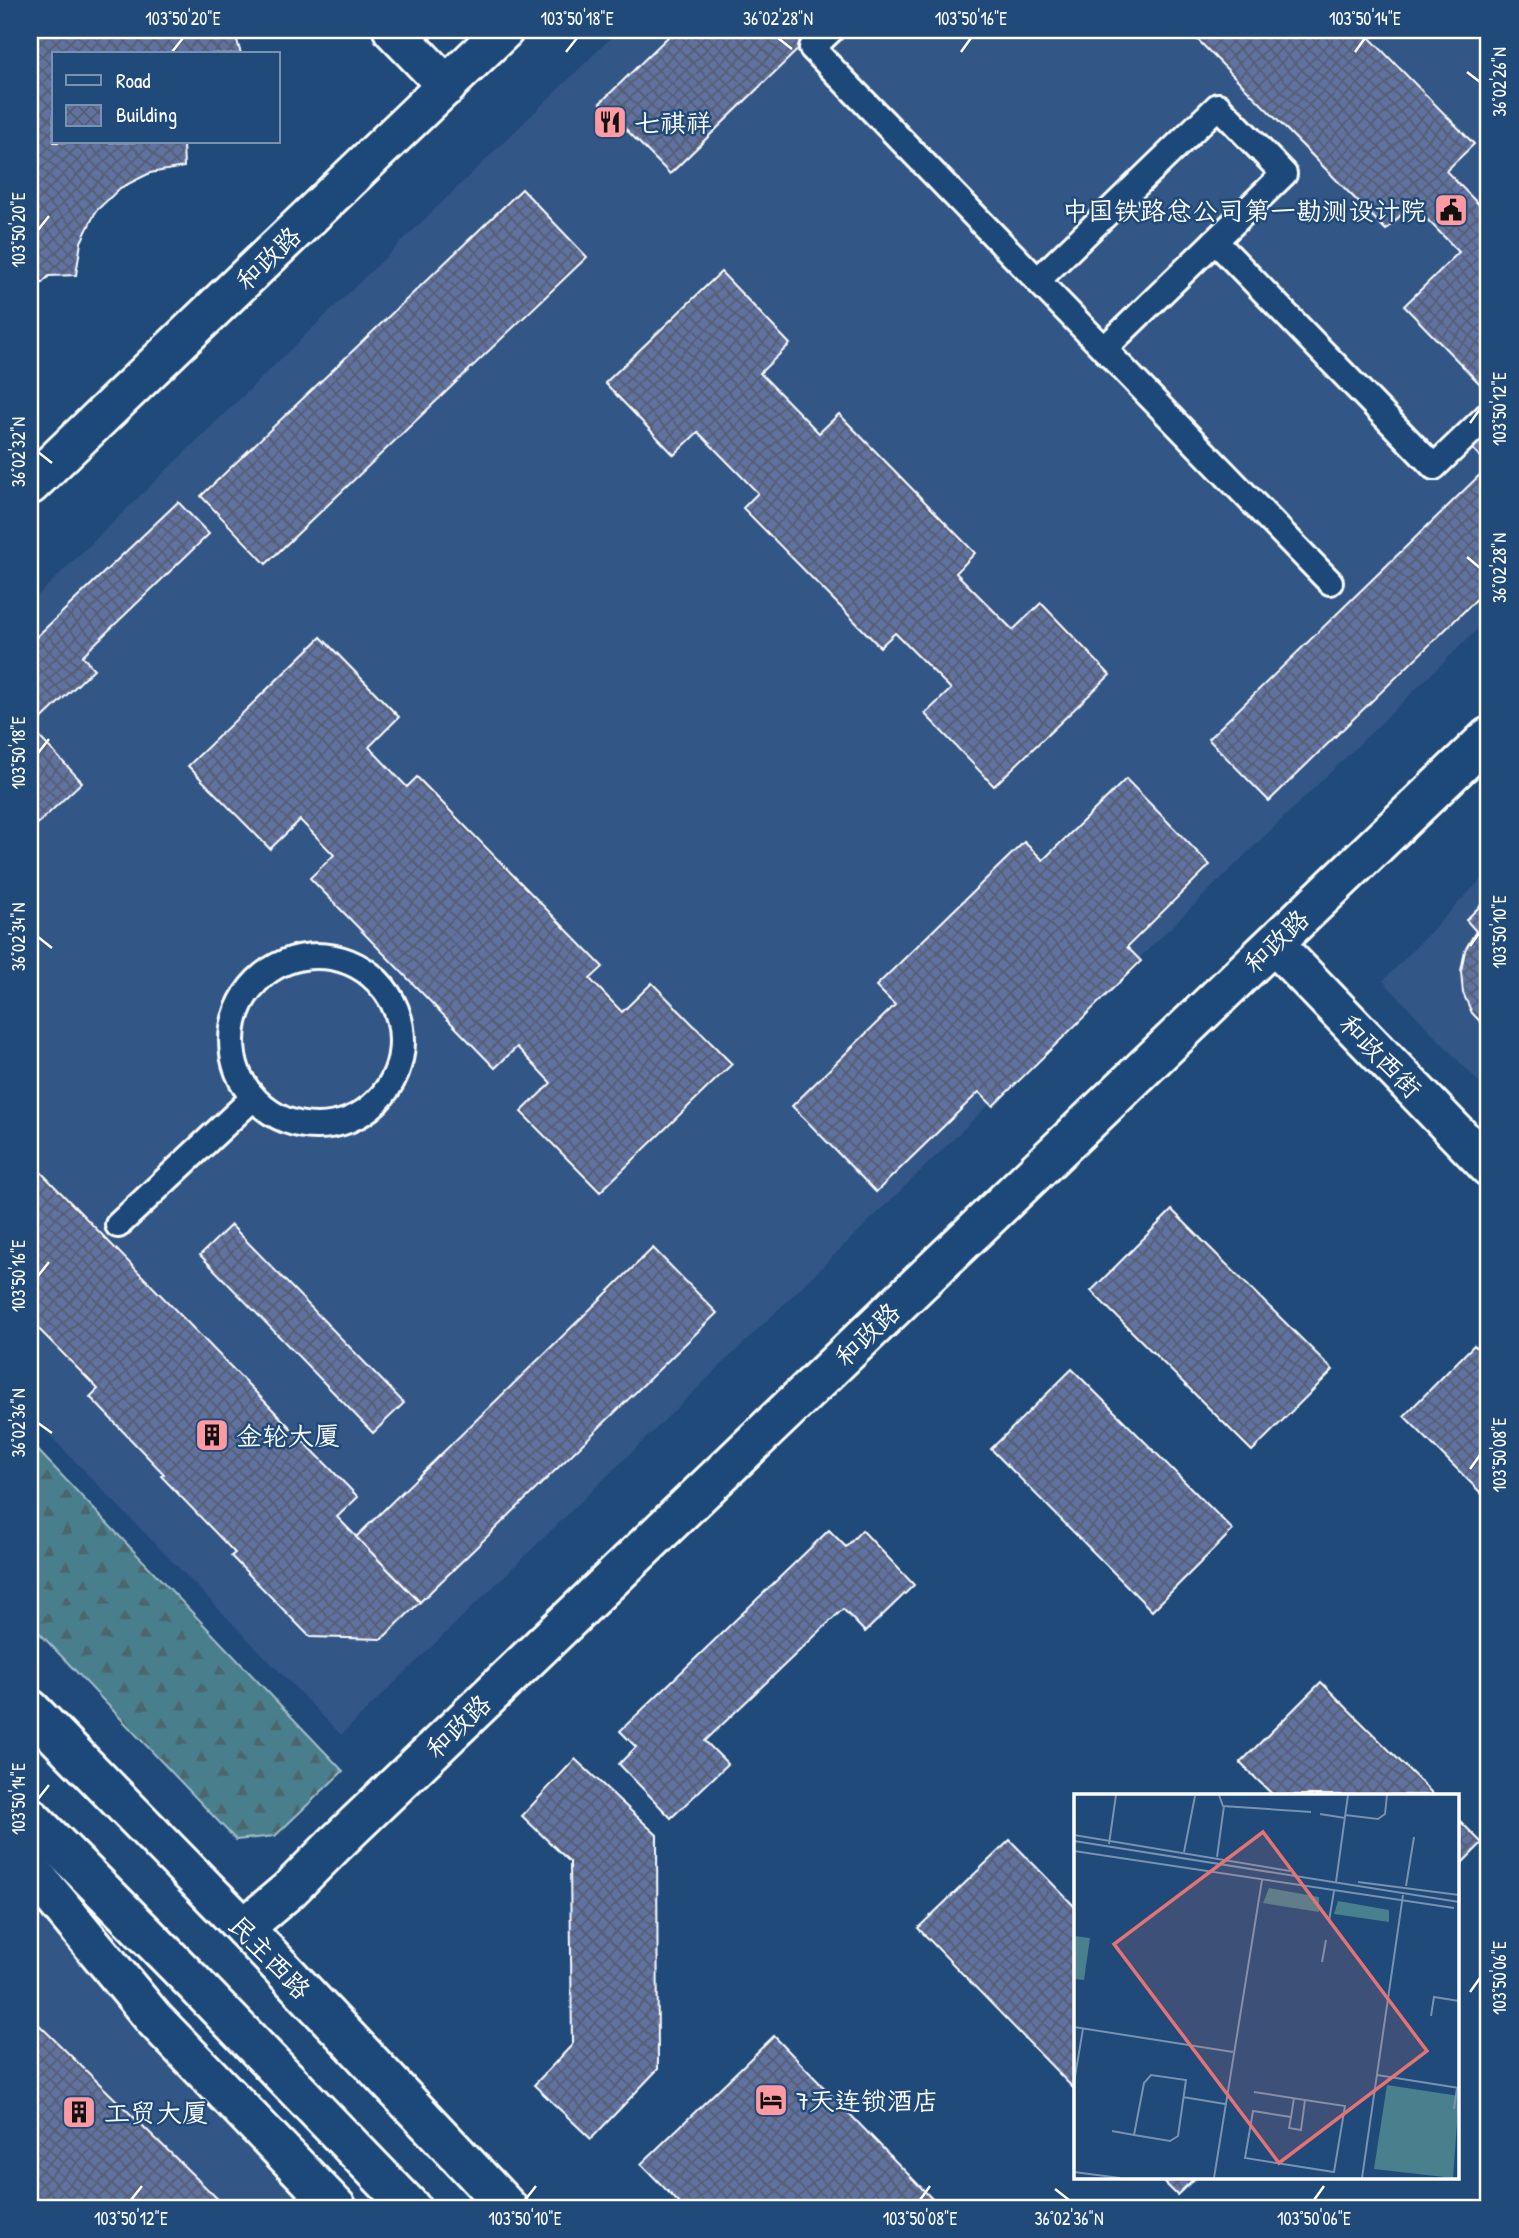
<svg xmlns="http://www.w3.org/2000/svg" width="1519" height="2238" viewBox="0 0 1519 2238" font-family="'Patrick Hand','LXGW WenKai TC',sans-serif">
<defs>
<pattern id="forest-firs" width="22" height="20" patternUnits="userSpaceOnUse" patternTransform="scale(1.75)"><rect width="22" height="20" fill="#4a7f8d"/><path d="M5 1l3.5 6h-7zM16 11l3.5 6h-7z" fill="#4b666c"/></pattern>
<pattern id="building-cross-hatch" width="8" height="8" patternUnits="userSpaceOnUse" patternTransform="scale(1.75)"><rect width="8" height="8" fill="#6172a0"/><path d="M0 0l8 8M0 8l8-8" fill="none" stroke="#555d72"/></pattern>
</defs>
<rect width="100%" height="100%" fill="#1f4a7a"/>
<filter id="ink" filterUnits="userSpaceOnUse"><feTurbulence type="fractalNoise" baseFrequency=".0143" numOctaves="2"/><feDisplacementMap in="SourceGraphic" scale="14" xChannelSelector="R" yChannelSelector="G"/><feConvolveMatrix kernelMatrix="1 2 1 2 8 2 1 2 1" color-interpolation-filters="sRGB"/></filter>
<g filter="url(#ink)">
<g fill="#335685">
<polygon points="619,30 1489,30 1489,618 341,1735 30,1415 30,603"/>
<polygon points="1489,871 1489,1093 1383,981"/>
<polygon points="30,1898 338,2208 30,2208"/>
</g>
<polygon fill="url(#forest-firs)" stroke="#a4bfc6" stroke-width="2" points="30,1442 343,1771 275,1836 236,1840 30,1623"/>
<g fill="url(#building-cross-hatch)" stroke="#fff" stroke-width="2">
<polygon points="30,30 234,30 241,54 54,54 54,142 186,142 183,144 184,167 150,173 120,188 96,211 81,242 76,275 49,276 30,295"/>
<polygon points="675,30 818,30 670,174 600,103"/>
<polygon points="1188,30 1362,30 1474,144 1446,171 1489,215 1489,383 1484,388 1404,306 1459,252 1412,204 1386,230"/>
<polygon points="522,189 587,257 266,564 201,496"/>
<polygon points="721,272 790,344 760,373 819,433 839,414 975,553 956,573 1013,630 1041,603 1110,675 994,786 925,714 951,689 895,633 880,647 743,508 758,493 698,432 674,455 605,383"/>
<polygon points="1489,429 1489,587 1269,801 1208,739 1489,466 1471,447"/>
<polygon points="178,502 209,534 82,656 94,669 31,729 30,643"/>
<polygon points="321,637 399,717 369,747 407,787 417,777 603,967 590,979 622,1012 652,983 732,1064 600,1192 521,1112 551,1083 517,1047 495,1068 310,878 334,855 300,820 270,849 188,766"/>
<polygon points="30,727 82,782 30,831"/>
<polygon points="1126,779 1210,865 1127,947 1141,961 993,1106 979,1092 876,1192 792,1106 895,1005 876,986 1024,842 1043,860"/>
<polygon points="1489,897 1489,1031 1472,1013 1463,993 1461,971 1465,950 1476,931 1466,920"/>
<polygon points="30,1161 358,1497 337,1517 420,1602 382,1639 310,1637 231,1556 235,1553 161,1476 164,1474 90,1397 98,1389 30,1320"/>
<polygon points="1172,1210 1333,1370 1252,1451 1091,1291"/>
<polygon points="231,1225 404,1403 373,1433 200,1255"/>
<polygon points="653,1248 717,1313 420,1602 356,1537"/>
<polygon points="1474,1345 1489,1360 1489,1501 1404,1416"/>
<polygon points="1072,1369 1233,1530 1152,1611 991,1449"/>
<polygon points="829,1530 846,1547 862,1530 914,1585 865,1632 843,1609 705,1741 728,1764 671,1818 619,1764 636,1747 620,1731"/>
<polygon points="1321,1682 1434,1795 1273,1795 1240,1763"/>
<polygon points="575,1759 657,1835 658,2069 591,2139 534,2085 572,2045 570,1862 522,1816"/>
<polygon points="1458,1819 1482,1843 1458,1867"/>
<polygon points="1010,1840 1076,1908 1076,2091 918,1928"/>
<polygon points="30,2016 227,2208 30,2208"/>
<polygon points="774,2036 941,2208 684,2208 641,2164"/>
<polygon points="1159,2177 1196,2177 1177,2195"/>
</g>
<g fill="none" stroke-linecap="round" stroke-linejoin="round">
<g stroke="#fff" stroke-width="30">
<g id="lane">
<polyline points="831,30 812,48 1330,582"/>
<polyline points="1038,280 1218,106 1284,174 1215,241"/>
<polyline points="1104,349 1215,241 1434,467 1489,414"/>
<circle cx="317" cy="1041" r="85"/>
<polyline points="118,1225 253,1098"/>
</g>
</g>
<g stroke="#fff" stroke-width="44">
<g id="street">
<polyline points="1274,944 1489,1167"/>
<polyline points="30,1869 154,2019 337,2208"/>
</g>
</g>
<g stroke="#fff" stroke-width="44">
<g id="secondary">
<polyline points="393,30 447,86"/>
<polyline points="30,485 504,30"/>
<polyline points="30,1709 244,1928 508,2208"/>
<polyline points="30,1817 192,1981 411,2208"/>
<polyline points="244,1928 289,1890 335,1844 1489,737"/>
</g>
</g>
<use href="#lane" stroke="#1f4a7a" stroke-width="24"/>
<use href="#street" stroke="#1f4a7a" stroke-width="38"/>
<use href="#secondary" stroke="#1f4a7a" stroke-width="38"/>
</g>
</g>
<path fill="none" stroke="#fff" stroke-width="2.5" d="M778,38L792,49M172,52L183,38M566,52L577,38M961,52L971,38M1355,52L1365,38M1467,72L1480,82M38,230L49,216M1470,423L1480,409M38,452L52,463M1467,557L1480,568M38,753L49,739M38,937L52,948M1470,946L1480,932M38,1276L49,1262M38,1423L52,1433M1470,1469L1480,1455M38,1799L49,1785M1470,1992L1480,1978M1055,2189L1069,2200M131,2200L142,2186M525,2200L536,2186M920,2200L930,2186M1314,2200L1324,2186"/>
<defs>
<g id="restaurant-square" transform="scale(1.75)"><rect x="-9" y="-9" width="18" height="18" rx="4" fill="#ff9aa2" stroke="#1f4a7a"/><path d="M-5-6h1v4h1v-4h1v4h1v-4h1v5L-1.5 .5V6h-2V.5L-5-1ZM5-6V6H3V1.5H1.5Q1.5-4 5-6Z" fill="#111"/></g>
<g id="civic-square" transform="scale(1.75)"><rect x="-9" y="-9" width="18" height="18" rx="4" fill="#ff9aa2" stroke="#1f4a7a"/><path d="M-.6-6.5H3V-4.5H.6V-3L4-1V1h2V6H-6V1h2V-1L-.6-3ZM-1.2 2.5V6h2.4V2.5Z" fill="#111"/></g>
<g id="building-square" transform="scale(1.75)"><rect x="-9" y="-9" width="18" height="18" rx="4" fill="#ff9aa2" stroke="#1f4a7a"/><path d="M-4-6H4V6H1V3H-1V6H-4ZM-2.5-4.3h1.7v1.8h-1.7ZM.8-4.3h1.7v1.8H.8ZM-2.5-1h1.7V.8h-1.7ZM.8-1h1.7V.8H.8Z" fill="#111"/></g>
<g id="hotel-square" transform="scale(1.75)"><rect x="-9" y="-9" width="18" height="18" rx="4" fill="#ff9aa2" stroke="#1f4a7a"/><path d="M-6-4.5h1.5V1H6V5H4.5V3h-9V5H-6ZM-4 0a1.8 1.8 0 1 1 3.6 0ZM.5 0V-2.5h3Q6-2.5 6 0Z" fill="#111"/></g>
</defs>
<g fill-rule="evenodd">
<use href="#restaurant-square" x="610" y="122"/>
<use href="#civic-square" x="1451" y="210"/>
<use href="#building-square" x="212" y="1435"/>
<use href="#hotel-square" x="771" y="2100"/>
<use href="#building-square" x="79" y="2112"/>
</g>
<g text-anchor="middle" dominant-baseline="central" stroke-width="5" stroke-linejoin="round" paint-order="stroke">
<g font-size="26" fill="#fff" stroke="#1f4a7a" text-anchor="start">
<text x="634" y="122">七祺祥</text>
<text x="1426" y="210" text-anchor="end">中国铁路总公司第一勘测设计院</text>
<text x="236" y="1435">金轮大厦</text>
<text x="796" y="2100">7天连锁酒店</text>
<text x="104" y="2112">工贸大厦</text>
</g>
<g font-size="26" fill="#fff" stroke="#1f4a7a">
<text transform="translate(268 258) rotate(-44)">和政路</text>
<text transform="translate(1276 941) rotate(-44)">和政路</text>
<text transform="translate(1381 1056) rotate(46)">和政西街</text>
<text transform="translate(867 1334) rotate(-44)">和政路</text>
<text transform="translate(458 1726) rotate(-44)">和政路</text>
<text transform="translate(270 1957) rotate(46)">民主西路</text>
</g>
</g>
<g transform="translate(1074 1794)">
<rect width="385" height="385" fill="#1f4a7a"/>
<path d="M313,291L385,302L379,384L300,375Z" fill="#4a7f8d"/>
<path d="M195,94L245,103V118L189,109ZM264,107L315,116V128L260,120Z" fill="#4a7f8d"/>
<path d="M0,142L16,144L10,186L0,185Z" fill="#4a7f8d"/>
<path fill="none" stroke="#7992af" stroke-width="2" d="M145,1L149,12L237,18M246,20L271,24M271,21L304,25L311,20L313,1M0,41L216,77M0,47L385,108M35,50L42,1M0,57L380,114M110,58L121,2M143,63L150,12M262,88L274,1M284,88L385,101M332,92L340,43M255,127L260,97M248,168L252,146M357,222L360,203L385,207M0,233L159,258M303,281L385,294M0,288L9,235M180,298L231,306L271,312L260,378L171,364L179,317L217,323L220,304M109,303L151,310M380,315L383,294M217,323L215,334L227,336L231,306M38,337L60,341L96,347L104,342L112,286L77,281L70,289L60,341M0,378L46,384M140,384L188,86M288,384L329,101"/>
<path fill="#e47373" fill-opacity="0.15" stroke="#e47373" stroke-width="3.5" d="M189,38L353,257L205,369L40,150Z"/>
<rect width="385" height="385" fill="none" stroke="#fff" stroke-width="3.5"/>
</g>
<rect width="1519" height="2238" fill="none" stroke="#1f4a7a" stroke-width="77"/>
<rect x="52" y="52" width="228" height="91" fill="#1f4a7a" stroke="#7992af" stroke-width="2"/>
<rect x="66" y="75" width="35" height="10" fill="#1f4a7a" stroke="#7992af" stroke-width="2"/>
<text x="116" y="88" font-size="21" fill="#ffffff">Road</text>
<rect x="66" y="105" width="35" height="21" fill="url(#building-cross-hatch)" stroke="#7992af" stroke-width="2"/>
<text x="116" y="122" font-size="21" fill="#ffffff">Building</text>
<rect x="38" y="38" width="1442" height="2162" fill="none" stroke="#fff" stroke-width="2.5"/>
<g font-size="18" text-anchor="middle" fill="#fff">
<text x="183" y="25">103°50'20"E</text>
<text x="577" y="25">103°50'18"E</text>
<text x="778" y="25">36°02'28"N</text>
<text x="971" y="25">103°50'16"E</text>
<text x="1365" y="25">103°50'14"E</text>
<text transform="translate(1500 82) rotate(-90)" y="6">36°02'26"N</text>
<text transform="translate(19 230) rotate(-90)" y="6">103°50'20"E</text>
<text transform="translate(1500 409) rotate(-90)" y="6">103°50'12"E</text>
<text transform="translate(19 452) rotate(-90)" y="6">36°02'32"N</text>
<text transform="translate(1500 568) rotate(-90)" y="6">36°02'28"N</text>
<text transform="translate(19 753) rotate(-90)" y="6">103°50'18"E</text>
<text transform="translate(1500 932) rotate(-90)" y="6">103°50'10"E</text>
<text transform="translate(19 937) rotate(-90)" y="6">36°02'34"N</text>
<text transform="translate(19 1276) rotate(-90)" y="6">103°50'16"E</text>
<text transform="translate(19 1423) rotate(-90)" y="6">36°02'36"N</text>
<text transform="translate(1500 1455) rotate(-90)" y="6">103°50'08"E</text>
<text transform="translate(19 1799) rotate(-90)" y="6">103°50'14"E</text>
<text transform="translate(1500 1978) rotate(-90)" y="6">103°50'06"E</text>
<text x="131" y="2225">103°50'12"E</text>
<text x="525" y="2225">103°50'10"E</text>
<text x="920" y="2225">103°50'08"E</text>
<text x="1069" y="2225">36°02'36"N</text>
<text x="1314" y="2225">103°50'06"E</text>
</g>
</svg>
